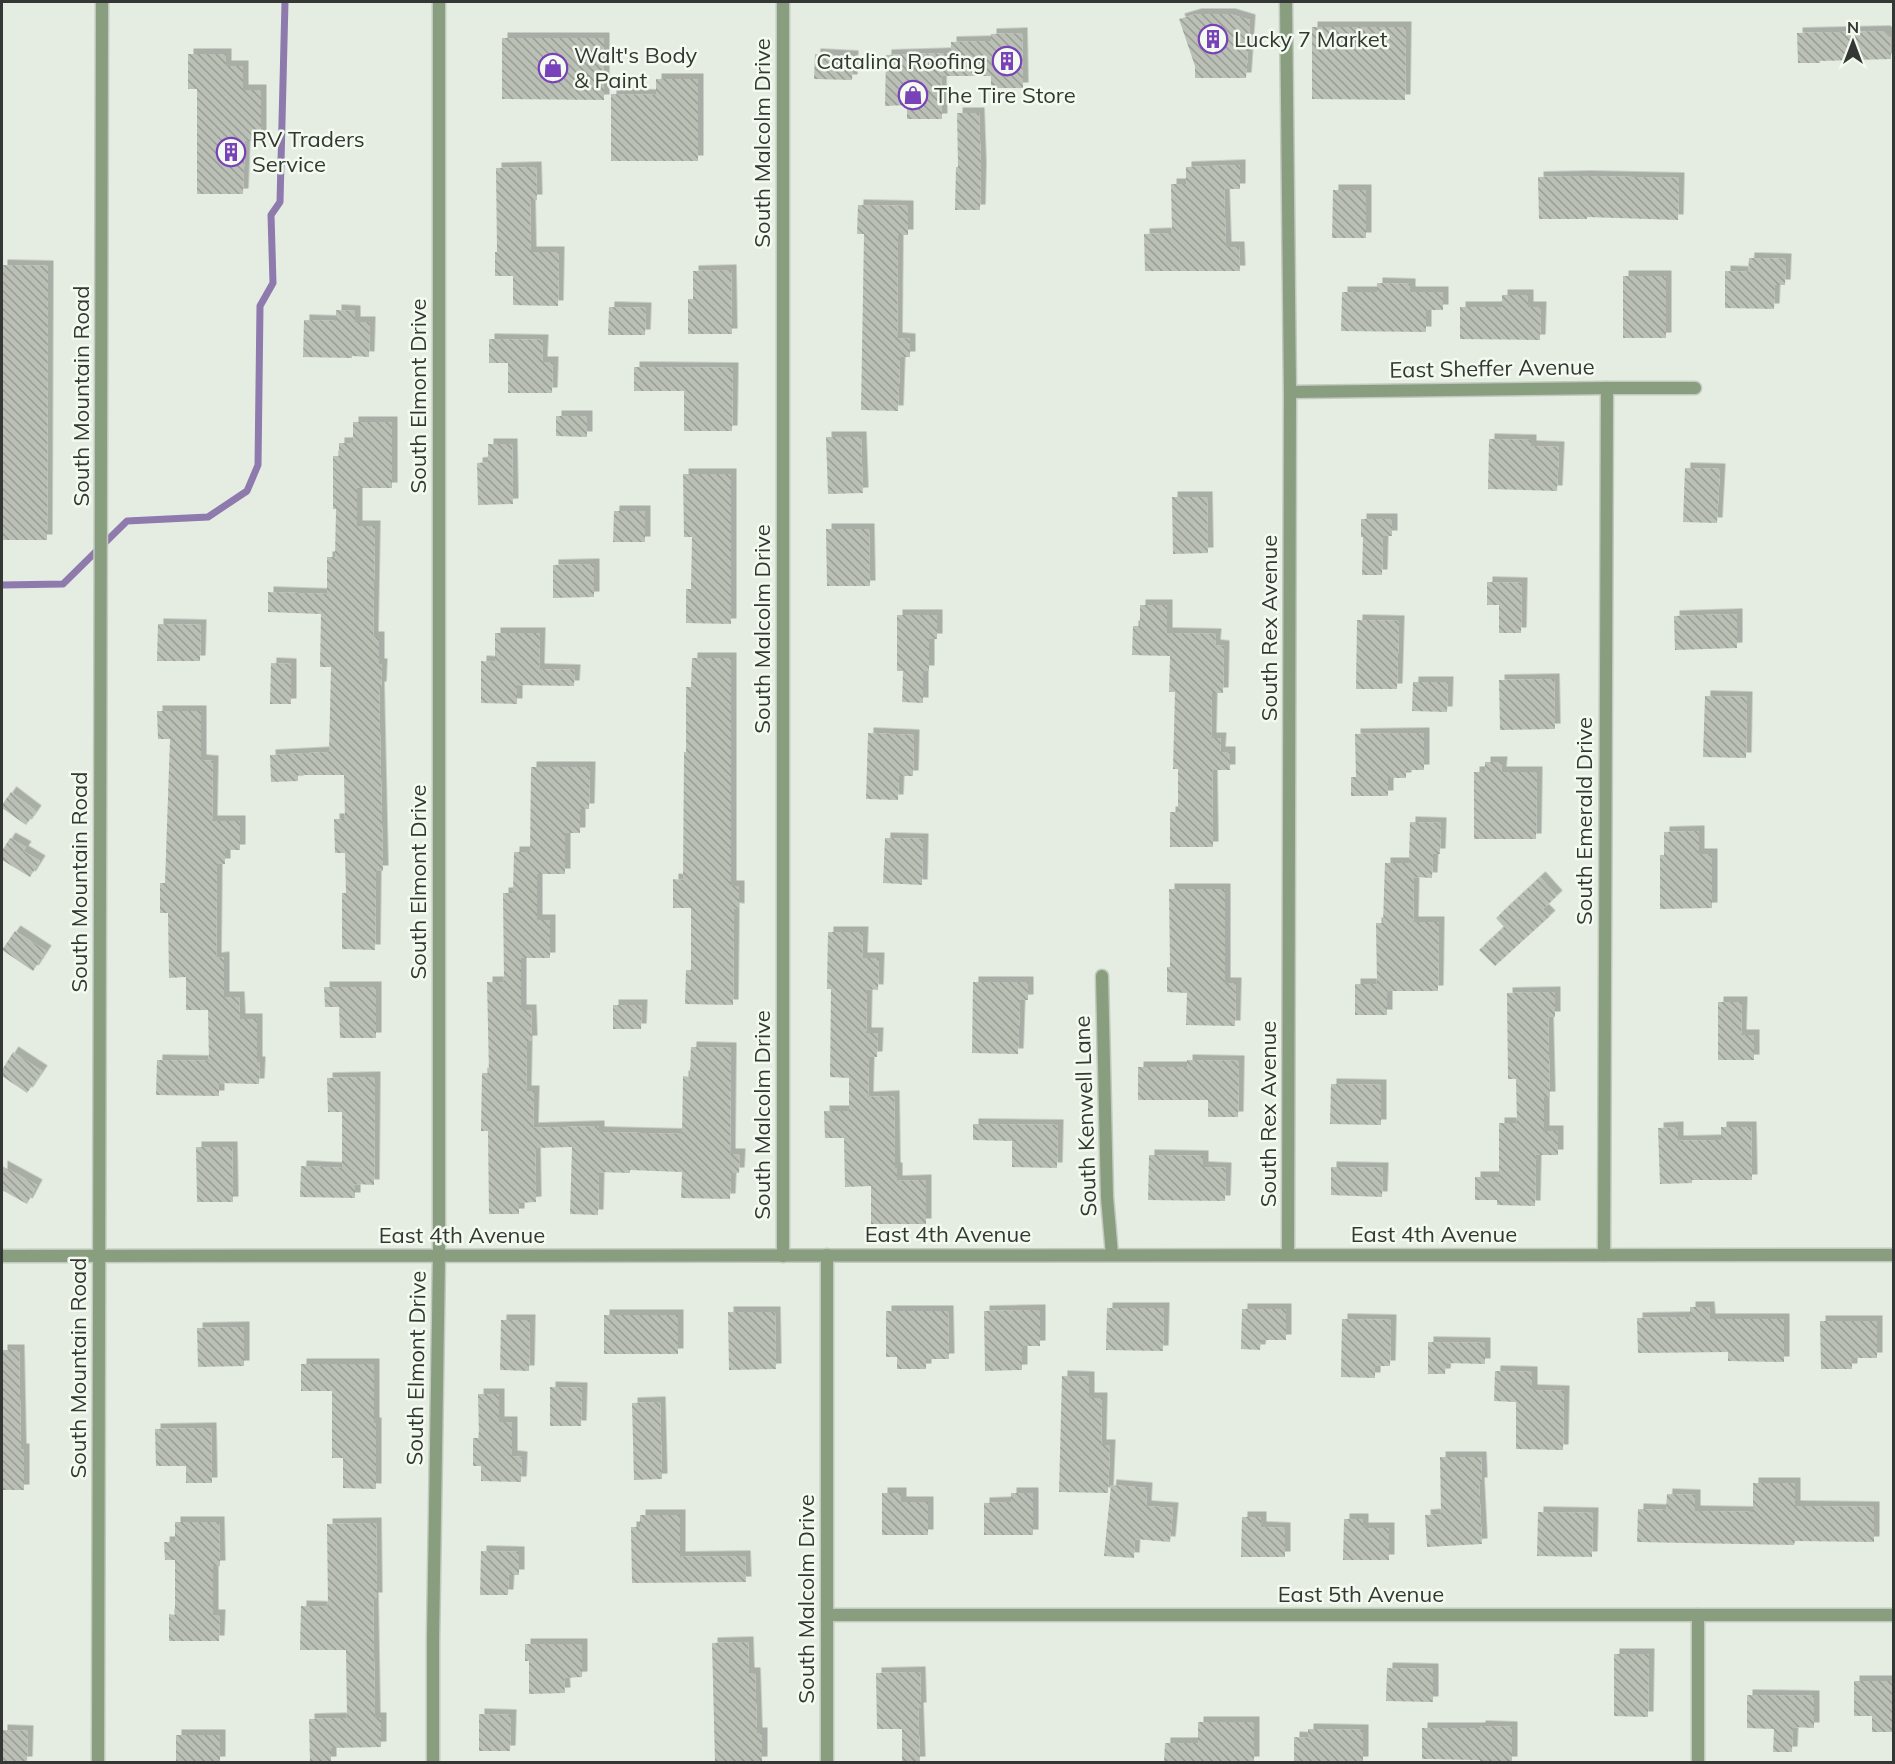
<svg xmlns="http://www.w3.org/2000/svg" width="1895" height="1764" viewBox="0 0 1895 1764" font-family="Mulish,sans-serif">
<defs>
<pattern id="building-back-hatch" width="6" height="6" patternUnits="userSpaceOnUse" patternTransform="scale(1.5)"><rect width="6" height="6" fill="#bac0b6"/><path d="M-1 5l2 2M0 0l6 6M5-1l2 2" fill="none" stroke="#989d95"/></pattern>
<filter id="shadow"><feDropShadow dx="5.5" dy="-5.5" stdDeviation="0" flood-color="#0004"/></filter>
</defs>
<rect width="100%" height="100%" fill="#e5ede2"/>
<g fill="none" stroke-linecap="round" stroke-linejoin="round">
<polyline stroke="#8e7aad" stroke-width="7" points="2,585 63,584 127,521 208,517 247,491 258,465 260,306 273,283 271,215 280,202 285,2"/>
</g>
<g fill="url(#building-back-hatch)" filter="url(#shadow)">
<polygon points="1196,14 1230,14 1250,20 1246,78 1195,78 1195,66 1179,19"/>
<polygon points="1312,27 1406,27 1405,100 1312,99"/>
<polygon points="1885,31 1890,36 1891,59 1820,61 1820,63 1798,63 1797,33"/>
<polygon points="1022,33 1023,88 991,88 991,76 941,76 942,119 907,119 907,105 885,106 886,55 951,53 951,42 991,41 991,34"/>
<polygon points="502,38 604,38 604,100 502,99"/>
<polygon points="188,54 226,54 226,66 243,66 243,90 261,90 261,141 245,141 243,194 197,194 197,89 188,89"/>
<polygon points="815,54 853,56 852,80 814,79"/>
<polygon points="656,79 698,79 698,161 611,161 611,94 656,95"/>
<polygon points="957,113 979,113 981,168 980,210 955,210 956,167 958,167"/>
<polygon points="1240,165 1240,189 1224,189 1226,247 1239,247 1240,271 1145,271 1144,234 1172,233 1171,184 1186,184 1186,167"/>
<polygon points="536,167 537,200 530,200 531,252 559,252 558,306 513,305 513,276 495,276 495,252 497,252 496,168"/>
<polygon points="1586,176 1679,178 1678,220 1587,217 1587,219 1539,219 1538,177"/>
<polygon points="1333,190 1366,190 1366,238 1332,238"/>
<polygon points="858,205 908,206 908,235 898,235 897,338 910,339 910,357 900,357 898,411 861,410 864,234 857,234"/>
<polygon points="1749,258 1786,259 1785,285 1775,285 1774,309 1725,308 1725,271 1748,272"/>
<polygon points="2,265 48,266 47,540 2,540"/>
<polygon points="731,270 732,334 688,334 688,299 693,299 693,271"/>
<rect x="1623" y="276" width="43" height="62"/>
<polygon points="1377,283 1410,284 1410,292 1443,292 1443,310 1426,310 1426,332 1341,331 1342,292 1377,292"/>
<polygon points="1502,295 1528,295 1528,307 1541,307 1540,340 1460,339 1460,307 1502,307"/>
<polygon points="609,307 646,308 645,335 608,335"/>
<polygon points="336,310 355,311 355,322 370,322 369,357 352,356 352,358 303,357 304,320 336,321"/>
<polygon points="489,339 543,340 542,362 553,362 552,393 508,393 508,363 489,363"/>
<polygon points="634,367 733,368 732,431 684,431 684,391 634,391"/>
<polygon points="556,416 587,416 587,437 556,436"/>
<polygon points="353,422 392,422 392,488 357,488 357,526 375,526 373,637 379,637 379,664 382,664 381,687 379,687 383,871 376,871 375,950 342,949 342,893 346,893 345,853 335,853 334,819 345,819 344,775 298,775 298,781 271,782 270,755 329,752 331,667 320,667 321,614 268,612 268,592 327,594 327,557 335,557 336,509 333,509 333,456 339,456 339,443 353,443"/>
<polygon points="826,437 861,437 863,493 828,494"/>
<polygon points="1489,439 1531,440 1531,446 1559,447 1557,491 1488,489"/>
<polygon points="488,444 512,444 513,504 478,505 477,463 488,462"/>
<polygon points="1685,468 1720,469 1717,523 1683,522"/>
<polygon points="683,474 731,474 731,624 686,623 686,589 691,589 692,537 684,537"/>
<polygon points="1172,497 1207,497 1208,553 1173,554"/>
<polygon points="614,511 645,511 645,542 613,542"/>
<polygon points="1361,519 1392,519 1392,536 1383,536 1382,575 1362,575 1363,537 1361,537"/>
<polygon points="826,529 869,529 870,586 827,586"/>
<polygon points="594,564 594,597 553,598 553,565"/>
<polygon points="1487,582 1522,583 1521,633 1499,633 1499,605 1487,605"/>
<polygon points="1140,605 1167,605 1167,633 1216,634 1215,645 1224,646 1223,693 1212,693 1211,738 1221,738 1220,752 1230,752 1230,770 1212,770 1213,847 1170,847 1170,812 1178,812 1178,769 1173,769 1175,692 1169,692 1170,656 1132,655 1133,626 1140,626"/>
<polygon points="1737,614 1737,648 1675,650 1674,616"/>
<polygon points="897,615 937,615 937,639 929,639 929,671 923,671 923,703 902,702 903,671 897,671"/>
<polygon points="1357,620 1399,621 1397,689 1356,689"/>
<polygon points="158,624 201,625 200,661 157,661"/>
<polygon points="495,633 540,633 539,669 575,670 574,686 517,685 517,704 481,703 481,661 495,662"/>
<polygon points="692,658 731,658 731,886 739,886 739,909 734,908 733,1005 685,1004 686,970 691,970 691,908 673,908 673,879 683,880 684,752 686,752 686,687 691,687"/>
<polygon points="271,663 291,664 291,704 270,704"/>
<polygon points="1554,679 1555,729 1500,730 1499,680"/>
<polygon points="1413,682 1448,682 1447,712 1412,711"/>
<polygon points="1705,696 1747,697 1746,758 1703,757"/>
<polygon points="157,711 201,711 201,760 213,761 212,821 240,821 240,850 225,850 225,864 217,864 216,958 224,957 224,997 239,997 240,1019 257,1019 257,1062 260,1062 259,1084 219,1083 219,1096 156,1095 157,1060 209,1061 208,1010 186,1010 186,977 169,978 168,913 160,913 160,883 165,883 170,739 158,739"/>
<polygon points="868,733 914,735 913,776 899,776 898,800 866,799"/>
<polygon points="1424,733 1424,770 1406,770 1406,778 1388,778 1388,796 1351,796 1351,777 1356,777 1355,734"/>
<polygon points="1485,762 1502,762 1501,772 1537,772 1536,839 1474,839 1474,772 1485,772"/>
<polygon points="531,767 590,767 589,809 580,809 580,833 565,833 565,874 537,874 537,920 550,920 550,958 521,958 521,1010 531,1010 532,1041 527,1041 526,1091 534,1091 533,1128 599,1126 599,1132 682,1134 683,1076 690,1077 691,1047 731,1048 730,1154 740,1154 739,1173 731,1173 730,1199 681,1198 682,1172 630,1170 630,1173 599,1172 598,1215 570,1214 572,1147 535,1148 536,1202 519,1203 519,1214 489,1214 488,1131 481,1131 482,1073 489,1073 487,982 504,982 503,893 513,893 514,852 530,852"/>
<polygon points="11,792 36,811 26,825 2,808 2,805"/>
<polygon points="1410,822 1441,823 1440,854 1433,854 1432,878 1414,877 1413,922 1439,922 1438,991 1387,991 1387,1015 1355,1015 1355,984 1377,984 1376,923 1383,923 1385,863 1409,863"/>
<polygon points="1699,831 1699,854 1712,854 1712,908 1660,909 1660,855 1664,855 1664,832"/>
<polygon points="10,838 26,847 23,851 40,861 30,877 2,860 2,851"/>
<polygon points="885,838 923,839 922,885 883,883"/>
<polygon points="1540,877 1557,896 1543,909 1550,916 1495,966 1479,950 1504,927 1496,918"/>
<polygon points="1169,889 1225,889 1225,983 1236,983 1235,1026 1186,1025 1187,993 1167,992 1167,967 1170,967"/>
<polygon points="15,931 46,951 33,971 2,950"/>
<polygon points="828,932 863,932 862,958 879,958 878,990 867,989 866,1033 878,1033 877,1057 869,1057 868,1097 894,1096 895,1168 897,1168 897,1181 926,1180 926,1224 871,1224 871,1186 845,1187 844,1138 825,1138 824,1111 849,1111 849,1078 830,1077 831,989 827,989"/>
<polygon points="973,982 1028,982 1028,1000 1020,1000 1018,1054 972,1053"/>
<polygon points="324,987 376,987 376,1038 340,1038 339,1007 325,1007"/>
<polygon points="1555,992 1555,1017 1548,1017 1550,1097 1544,1097 1544,1131 1558,1131 1558,1155 1536,1155 1535,1206 1497,1205 1497,1200 1475,1200 1475,1177 1499,1177 1499,1123 1517,1123 1516,1079 1508,1079 1507,993"/>
<polygon points="1718,1002 1742,1002 1741,1035 1754,1035 1754,1060 1718,1060"/>
<polygon points="613,1005 642,1005 641,1029 613,1029"/>
<polygon points="13,1052 42,1071 27,1093 2,1076 2,1070"/>
<polygon points="1187,1060 1239,1061 1238,1117 1208,1117 1208,1100 1138,1100 1138,1067 1187,1067"/>
<polygon points="375,1077 374,1185 355,1184 355,1198 300,1197 301,1166 342,1168 342,1112 328,1112 327,1078"/>
<polygon points="1331,1084 1381,1085 1381,1125 1330,1124"/>
<polygon points="973,1124 1058,1125 1057,1168 1012,1167 1012,1141 973,1140"/>
<polygon points="1678,1127 1678,1141 1721,1140 1721,1127 1751,1127 1752,1180 1692,1180 1692,1183 1660,1184 1658,1128"/>
<polygon points="196,1147 232,1147 233,1202 197,1202"/>
<polygon points="1149,1155 1203,1156 1203,1167 1226,1168 1225,1201 1148,1200"/>
<polygon points="2,1166 37,1185 27,1204 2,1190"/>
<polygon points="1331,1167 1383,1168 1382,1197 1331,1195"/>
<polygon points="1690,1307 1709,1307 1710,1319 1784,1319 1784,1362 1728,1361 1728,1352 1638,1353 1637,1318 1690,1317"/>
<polygon points="1107,1308 1164,1308 1163,1351 1106,1350"/>
<polygon points="1242,1309 1286,1309 1286,1340 1261,1340 1260,1350 1241,1349"/>
<polygon points="1040,1310 1040,1346 1022,1346 1022,1370 985,1371 984,1311"/>
<polygon points="886,1311 948,1311 949,1359 926,1359 926,1369 897,1369 897,1357 886,1357"/>
<polygon points="728,1312 775,1312 776,1369 729,1370"/>
<rect x="604" y="1315" width="74" height="39"/>
<polygon points="1342,1319 1391,1320 1390,1366 1375,1366 1375,1378 1341,1377"/>
<polygon points="501,1320 530,1320 529,1371 500,1370"/>
<polygon points="1820,1321 1877,1321 1877,1358 1852,1358 1852,1369 1821,1369"/>
<polygon points="244,1327 244,1366 198,1367 197,1328"/>
<polygon points="1428,1342 1485,1343 1485,1364 1446,1363 1445,1374 1428,1374"/>
<polygon points="2,1350 19,1350 21,1449 24,1449 24,1490 2,1490"/>
<polygon points="301,1364 374,1364 374,1423 376,1423 376,1489 343,1488 343,1458 332,1458 332,1391 301,1391"/>
<polygon points="1495,1371 1532,1372 1532,1390 1564,1391 1563,1450 1516,1449 1516,1402 1494,1401"/>
<polygon points="1062,1376 1089,1377 1089,1398 1102,1398 1101,1445 1110,1445 1108,1493 1059,1492"/>
<polygon points="550,1387 582,1388 581,1426 550,1426"/>
<polygon points="478,1394 499,1394 499,1422 512,1422 512,1456 522,1457 521,1482 481,1481 481,1466 473,1466 473,1438 479,1438"/>
<polygon points="660,1402 662,1479 634,1480 632,1403"/>
<polygon points="211,1428 212,1483 186,1483 186,1466 156,1466 155,1429"/>
<polygon points="1440,1457 1481,1457 1482,1483 1479,1483 1482,1544 1427,1547 1425,1515 1441,1514"/>
<polygon points="1753,1483 1795,1483 1795,1506 1874,1507 1874,1542 1795,1541 1794,1545 1637,1542 1638,1509 1666,1510 1667,1494 1695,1495 1695,1511 1753,1512"/>
<polygon points="1111,1485 1147,1488 1146,1506 1173,1508 1170,1542 1135,1539 1134,1558 1104,1556"/>
<polygon points="882,1493 901,1493 901,1502 928,1502 928,1535 882,1535"/>
<polygon points="1011,1493 1033,1493 1033,1535 984,1535 984,1503 1011,1502"/>
<polygon points="1538,1512 1593,1513 1592,1557 1537,1556"/>
<polygon points="640,1515 680,1515 680,1557 745,1556 746,1582 632,1583 631,1527 640,1527"/>
<polygon points="1242,1517 1261,1517 1261,1527 1285,1528 1285,1557 1241,1557"/>
<polygon points="1344,1519 1363,1519 1363,1528 1389,1528 1389,1560 1343,1560"/>
<polygon points="175,1522 219,1522 220,1566 213,1566 213,1615 220,1615 219,1641 169,1641 169,1614 175,1615 175,1560 165,1560 164,1542 175,1542"/>
<polygon points="376,1523 377,1598 373,1598 375,1718 381,1718 381,1747 331,1748 331,1762 310,1762 309,1719 347,1718 346,1650 300,1650 301,1606 328,1607 327,1524"/>
<polygon points="481,1551 519,1552 519,1575 509,1575 508,1595 480,1595"/>
<polygon points="748,1642 749,1673 755,1673 757,1733 762,1733 762,1762 715,1762 712,1643"/>
<polygon points="525,1644 582,1644 582,1677 564,1678 565,1693 529,1694 529,1661 525,1661"/>
<polygon points="1614,1654 1649,1654 1648,1717 1614,1716"/>
<polygon points="1387,1668 1433,1669 1433,1702 1386,1701"/>
<polygon points="920,1672 921,1708 918,1708 920,1762 902,1762 902,1729 877,1729 876,1673"/>
<polygon points="1854,1681 1893,1681 1893,1732 1872,1732 1872,1716 1854,1716"/>
<polygon points="1747,1695 1814,1696 1814,1728 1793,1727 1792,1752 1773,1752 1774,1729 1747,1728"/>
<polygon points="479,1714 511,1715 510,1751 479,1751"/>
<polygon points="1198,1722 1254,1722 1254,1762 1164,1762 1165,1743 1198,1743"/>
<polygon points="1480,1726 1512,1727 1512,1762 1480,1762 1480,1760 1422,1759 1422,1728 1480,1728"/>
<polygon points="1308,1729 1363,1730 1363,1762 1294,1762 1294,1737 1308,1738"/>
<polygon points="2,1730 28,1731 27,1762 2,1762"/>
<rect x="176" y="1735" width="44" height="27"/>
</g>
<g fill="none" stroke-linecap="round" stroke-linejoin="round">
<g stroke="#c2c9bf" stroke-width="15">
<g id="street">
<polyline points="783,2 783,1256"/>
<polyline points="1286,2 1290,392 1288,1254"/>
<polyline points="1290,392 1607,388 1695,388"/>
<polyline points="1102,976 1107,1197 1112,1255"/>
<polyline points="827,1255 827,1762"/>
<polyline points="1604,1255 1607,388"/>
<polyline points="2,1256 1894,1255"/>
<polyline points="828,1615 1894,1615"/>
<polyline points="98,1762 102,2"/>
<polyline points="433,1762 433,1640 439,1256 439,2"/>
<polyline points="1698,1762 1698,1615"/>
</g>
</g>
<use href="#street" stroke="#899d7f" stroke-width="12"/>
</g>
<defs>
<g id="building-ring" transform="scale(1.5)"><circle r="9.5" fill="#f3faef" stroke="#7a42b8" stroke-width="1.5"/><path d="M-4-6H4V6H1V3H-1V6H-4ZM-2.5-4.3h1.7v1.8h-1.7ZM.8-4.3h1.7v1.8H.8ZM-2.5-1h1.7V.8h-1.7ZM.8-1h1.7V.8H.8Z" fill="#7a42b8"/></g>
<g id="shop-ring" transform="scale(1.5)"><circle r="9.5" fill="#f3faef" stroke="#7a42b8" stroke-width="1.5"/><path d="M-5-2.5h2.3a2.7 3.5 0 0 1 5.4 0H5L5.5 6h-11ZM-1.5-2.5h3a1.5 2.3 0 0 0-3 0Z" fill="#7a42b8"/></g>
</defs>
<g fill-rule="evenodd">
<use href="#building-ring" x="1213" y="39"/>
<use href="#building-ring" x="1007" y="61"/>
<use href="#shop-ring" x="553" y="68"/>
<use href="#shop-ring" x="913" y="95"/>
<use href="#building-ring" x="231" y="152"/>
</g>
<g text-anchor="middle" dominant-baseline="central" stroke-width="5" stroke-linejoin="round" paint-order="stroke">
<g font-size="22" fill="#343733" stroke="#f3faef" text-anchor="start">
<text x="1234" y="39">Lucky 7 Market</text>
<text x="574" y="55">Walt's Body<tspan x="574" dy="25">&amp; Paint</tspan></text>
<text x="986" y="61" text-anchor="end">Catalina Roofing</text>
<text x="934" y="95">The Tire Store</text>
<text x="252" y="139">RV Traders<tspan x="252" dy="25">Service</tspan></text>
</g>
<g font-size="22" fill="#343733" stroke="#f3faef">
<text transform="translate(762 143) rotate(-90)">South Malcolm Drive</text>
<text transform="translate(1492 368) rotate(-1)">East Sheffer Avenue</text>
<text transform="translate(81 396) rotate(-90)">South Mountain Road</text>
<text transform="translate(418 396) rotate(-90)">South Elmont Drive</text>
<text transform="translate(1269 628) rotate(-90)">South Rex Avenue</text>
<text transform="translate(762 629) rotate(-90)">South Malcolm Drive</text>
<text transform="translate(1584 821) rotate(-90)">South Emerald Drive</text>
<text transform="translate(79 882) rotate(-90)">South Mountain Road</text>
<text transform="translate(418 882) rotate(-90)">South Elmont Drive</text>
<text transform="translate(1268 1114) rotate(-90)">South Rex Avenue</text>
<text transform="translate(762 1115) rotate(-90)">South Malcolm Drive</text>
<text transform="translate(1085 1116) rotate(-92)">South Kenwell Lane</text>
<text x="948" y="1234">East 4th Avenue</text>
<text x="1434" y="1234">East 4th Avenue</text>
<text x="462" y="1235">East 4th Avenue</text>
<text transform="translate(78 1368) rotate(-90)">South Mountain Road</text>
<text transform="translate(416 1368) rotate(-89)">South Elmont Drive</text>
<text x="1361" y="1594">East 5th Avenue</text>
<text transform="translate(806 1599) rotate(-90)">South Malcolm Drive</text>
</g>
</g>
<rect width="1895" height="1764" fill="none" stroke="#343733" stroke-width="6"/>
<g transform="translate(1853 42)" stroke="#f3faef" stroke-width="4.5" paint-order="stroke">
<path d="M0-4.5L10 22L0 15L-10 22Z" fill="#343733"/>
<text y="-9" font-size="16" font-weight="bold" text-anchor="middle" fill="#343733">N</text>
</g>
</svg>
